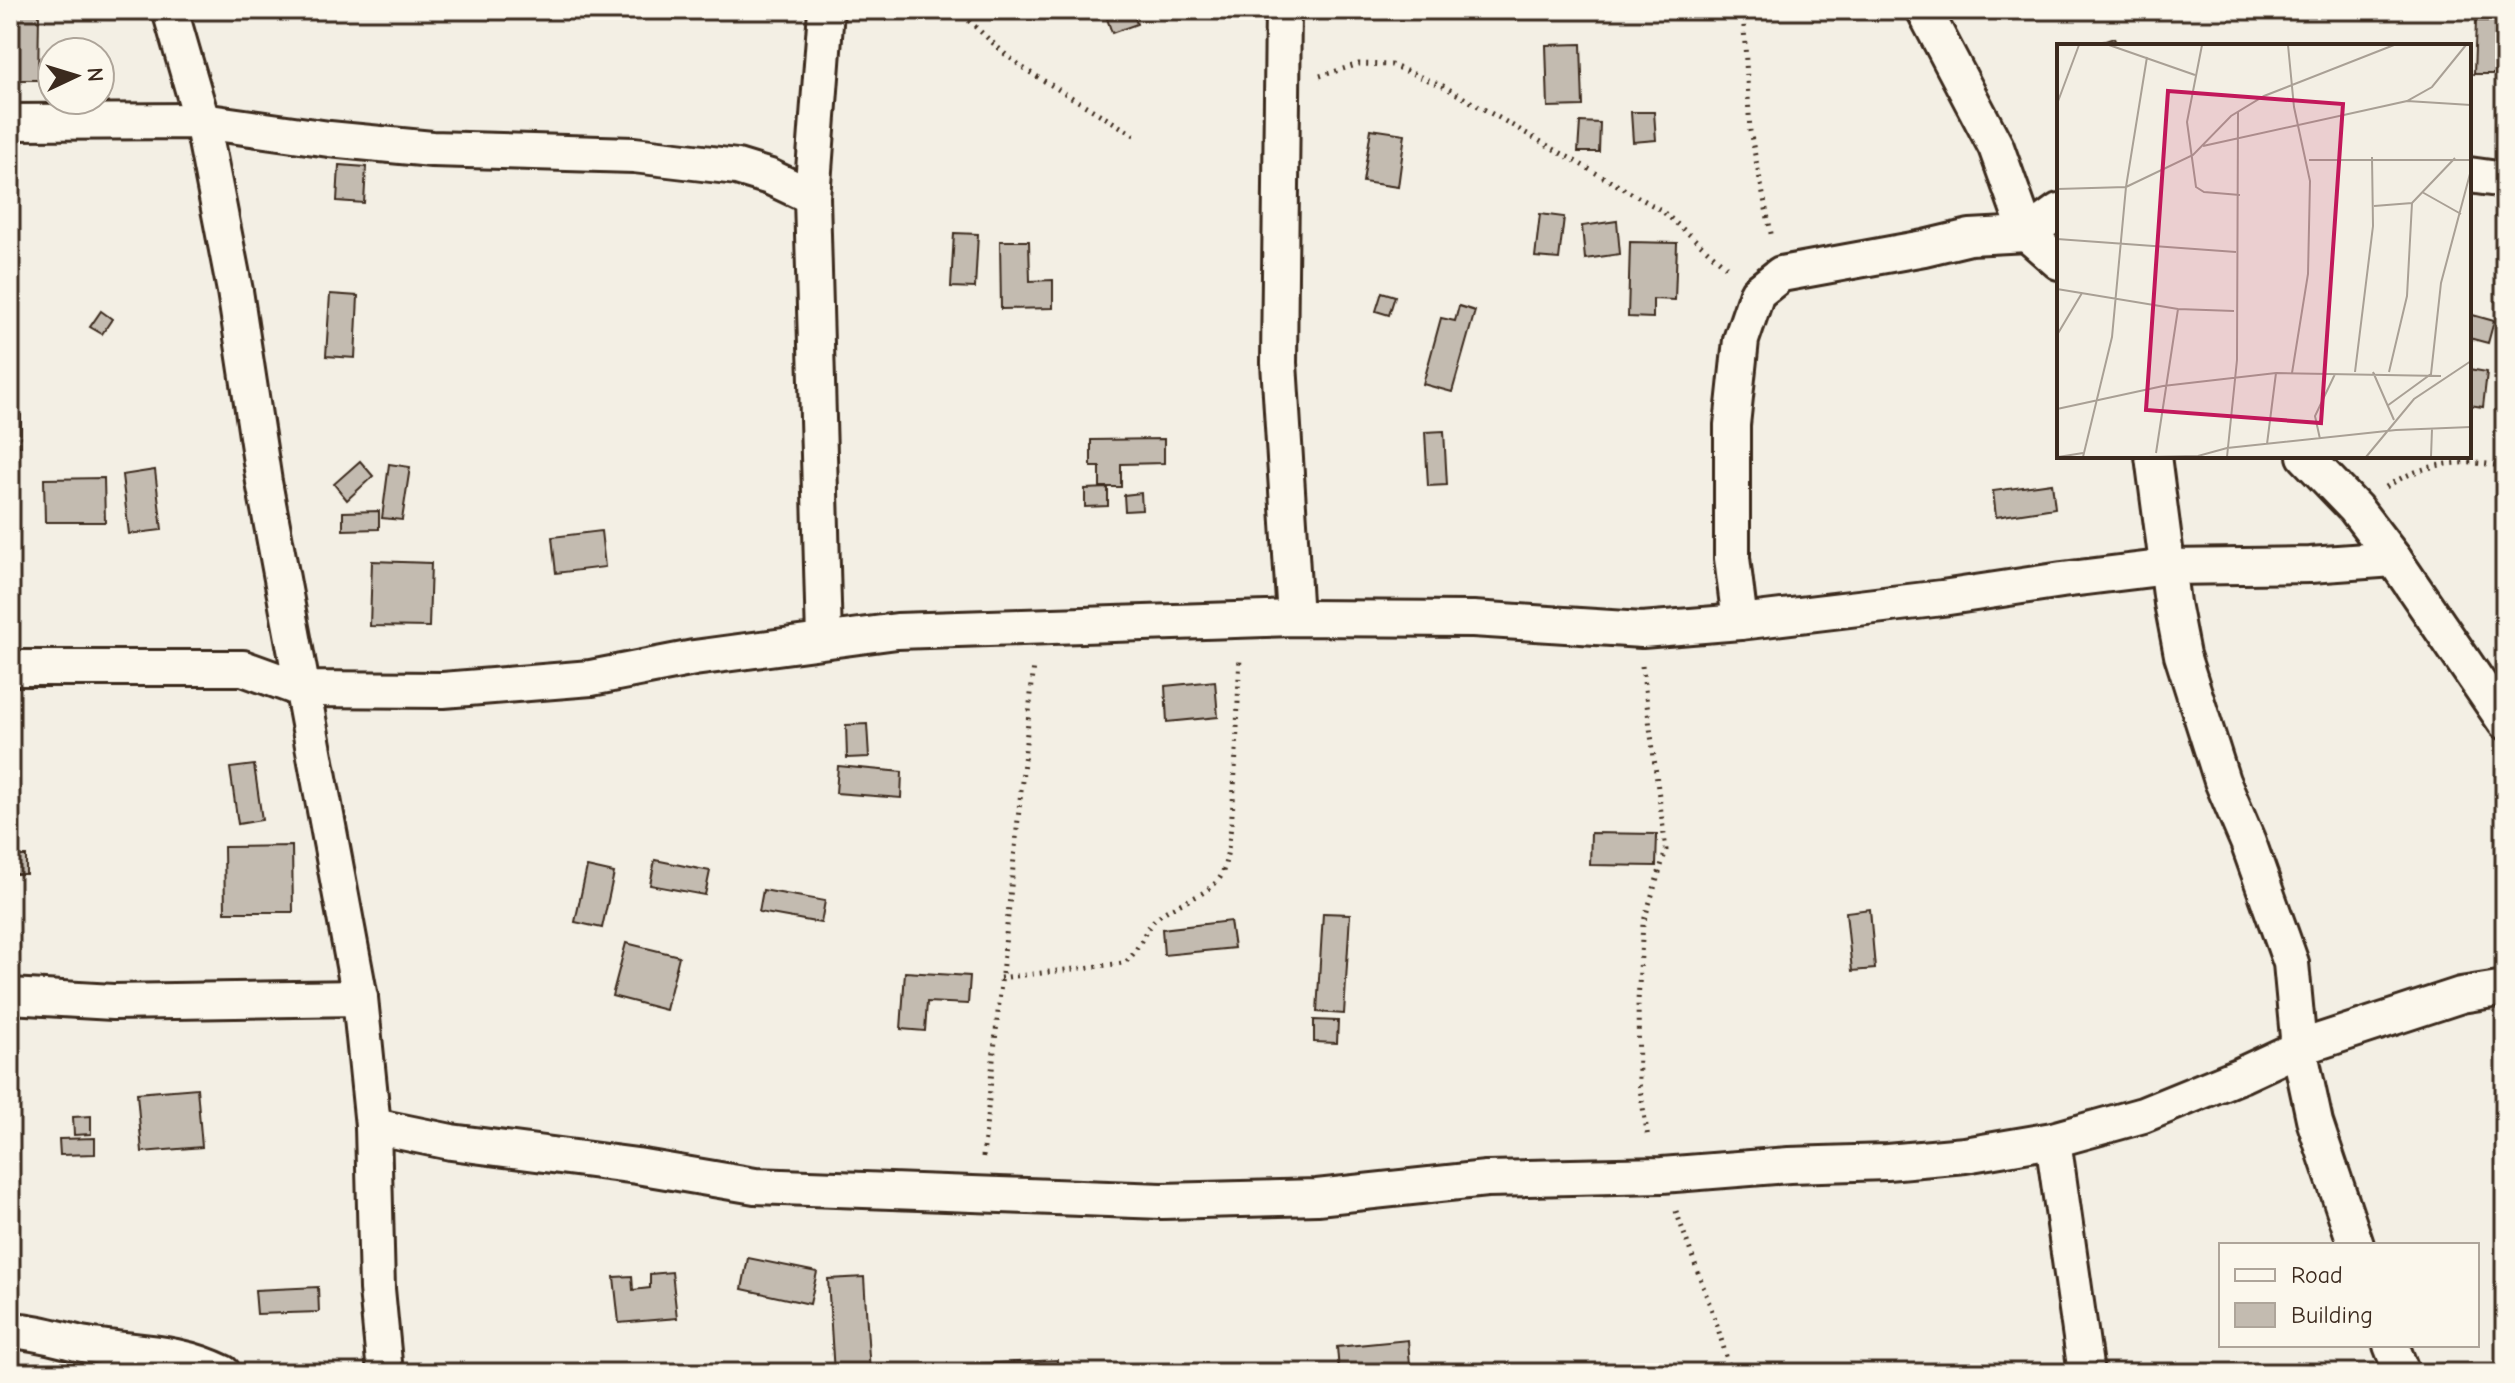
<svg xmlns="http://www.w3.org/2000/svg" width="2515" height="1383" viewBox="0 0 2515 1383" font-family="'Comic Neue',sans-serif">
<rect width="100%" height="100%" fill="#f3efe4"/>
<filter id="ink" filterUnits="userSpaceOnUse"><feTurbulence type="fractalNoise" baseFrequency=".0125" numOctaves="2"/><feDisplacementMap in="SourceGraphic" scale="16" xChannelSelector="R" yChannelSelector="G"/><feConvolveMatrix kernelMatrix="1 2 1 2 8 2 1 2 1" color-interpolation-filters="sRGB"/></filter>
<g filter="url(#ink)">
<g fill="#c3bbb0" stroke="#3b2a1e" stroke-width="2">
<polygon points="1104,10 1132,10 1137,24 1112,33"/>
<polygon points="13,14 39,14 38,80 12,80"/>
<polygon points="2476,21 2498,21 2497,74 2474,74"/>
<polygon points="2114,38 2117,46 2091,46"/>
<polygon points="1581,44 1583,106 1548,107 1546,45"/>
<polygon points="1631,112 1654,112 1656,140 1633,142"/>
<polygon points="1580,122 1600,123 1599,152 1578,152"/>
<polygon points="1371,129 1405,134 1398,187 1363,182"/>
<polygon points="339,165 366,167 364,203 337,201"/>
<polygon points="1540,214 1564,217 1559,259 1535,257"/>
<polygon points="1617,221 1620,254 1585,259 1582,226"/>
<polygon points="954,233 978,234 975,288 951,287"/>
<polygon points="1000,241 1029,241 1030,281 1053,280 1053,308 1001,309"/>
<polygon points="1630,242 1677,243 1675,300 1653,299 1653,318 1628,317"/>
<polygon points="1382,292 1395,296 1389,315 1376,311"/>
<polygon points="330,294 358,296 355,358 326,356"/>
<polygon points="1459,306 1475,311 1452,392 1423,384 1441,318 1455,321"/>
<polygon points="101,311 112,319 102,334 90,327"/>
<polygon points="2469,314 2494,321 2488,343 2469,338"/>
<polygon points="2469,369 2487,372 2483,407 2469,405"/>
<rect x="10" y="415" width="11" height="31"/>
<polygon points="1444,431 1447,485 1428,486 1425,432"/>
<polygon points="1164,439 1164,463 1121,464 1121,487 1100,487 1100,467 1091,467 1091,440"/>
<polygon points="360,461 373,476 347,500 334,484"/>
<polygon points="389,464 410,467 402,520 382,518"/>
<polygon points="155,470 162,530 129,534 122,475"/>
<polygon points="104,478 105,522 45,522 44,479"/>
<polygon points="2052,483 2055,508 1996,517 1993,491"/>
<polygon points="1108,488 1108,506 1085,507 1085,489"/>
<polygon points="1141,493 1142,510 1125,511 1124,495"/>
<polygon points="379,511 379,529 343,530 343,512"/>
<polygon points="601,531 605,567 556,573 552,537"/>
<polygon points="372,561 431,563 429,627 370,626"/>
<polygon points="1215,681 1218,717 1167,722 1165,686"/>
<polygon points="867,724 869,757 847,758 846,725"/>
<polygon points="254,765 262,820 238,824 230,768"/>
<polygon points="838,766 902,772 901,798 836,793"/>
<polygon points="1591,833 1657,834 1656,866 1590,865"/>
<polygon points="292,846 293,912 225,912 224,847"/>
<rect x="10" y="856" width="16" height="18"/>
<polygon points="655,860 710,871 705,895 650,885"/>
<polygon points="587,867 614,873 602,928 575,922"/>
<polygon points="763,890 825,901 821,923 759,912"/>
<polygon points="1870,909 1875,969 1852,971 1846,912"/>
<polygon points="1323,913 1350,914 1344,1014 1317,1012"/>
<polygon points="1230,921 1234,948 1164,955 1162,929"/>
<polygon points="626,943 679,956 666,1010 612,996"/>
<polygon points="905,972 970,976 968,1004 927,1002 925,1031 901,1029"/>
<polygon points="1314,1020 1338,1021 1337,1043 1314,1042"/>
<polygon points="197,1088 202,1147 142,1152 137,1093"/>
<polygon points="91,1116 91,1134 74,1135 73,1117"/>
<polygon points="95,1138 95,1154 60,1155 59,1139"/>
<polygon points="748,1258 817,1272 810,1304 742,1289"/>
<polygon points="672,1272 677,1318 619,1323 614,1277 632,1276 633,1290 650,1288 650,1274"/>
<polygon points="864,1277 870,1373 834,1373 828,1279"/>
<polygon points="318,1287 319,1312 257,1314 255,1290"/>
<polygon points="1408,1340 1410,1365 1339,1371 1337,1347"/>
<polygon points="1057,1360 1057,1373 976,1373 976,1364"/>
</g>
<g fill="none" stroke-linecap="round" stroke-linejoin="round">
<g stroke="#3b2a1e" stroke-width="40">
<g id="minor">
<polyline points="170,10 202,121 235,291 264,482 360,998 373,1126 377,1289 385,1373"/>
<polyline points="1283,10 1279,363 1295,618"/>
<polyline points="1924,10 1996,147 2027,234 2059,262"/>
<polyline points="10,122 202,121 329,139 432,149 634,155 737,167 770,177 812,197"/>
<polyline points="2469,175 2505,180"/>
<polyline points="2153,456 2172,603 2182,655 2222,781 2248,842 2291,963 2299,1048 2315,1123 2356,1245"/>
<polyline points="2305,456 2355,508 2394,559 2505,722"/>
<polyline points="1740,622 1732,558 1732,425 1741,340 1757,293 1781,274 1924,248 1970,237 2027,234 2059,211"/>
<polyline points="824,640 812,197 826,10"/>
<polyline points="10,668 243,668 301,689 443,690 591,678 694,658 897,631 1295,618 1473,619 1642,630 1740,622 1942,598 2062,580 2168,567 2310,565 2394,559"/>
<polyline points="10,996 113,1002 360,998"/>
<polyline points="373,1126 451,1142 637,1166 755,1186 1162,1201 1317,1197 1486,1179 1662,1175 1789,1165 1887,1162 1965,1155 2053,1140 2143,1115 2241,1075 2299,1048 2461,995 2505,988"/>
<polyline points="2053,1140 2086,1373"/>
<path d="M10,1330C37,1332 52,1337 77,1343C128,1354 173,1348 223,1373"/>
<polyline points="2391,1345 2402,1373"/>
</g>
</g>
<g stroke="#3b2a1e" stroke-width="5" stroke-dasharray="2 6" stroke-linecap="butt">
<polyline points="957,10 1005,54 1026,70 1136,136"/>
<polyline points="1743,10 1750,131 1772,238"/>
<polyline points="1320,76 1359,64 1391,65 1443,86 1661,210 1729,269"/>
<path d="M2386,487C2423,463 2462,458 2505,467"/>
<polyline points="1642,666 1666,850 1643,924 1638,1001 1639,1083 1648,1138"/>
<path d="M1000,978L1124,963C1139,952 1141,936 1152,923C1168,903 1200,902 1219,879C1236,860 1237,695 1240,659"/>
<polyline points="983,1157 1034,665"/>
<polyline points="1676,1211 1717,1325 1731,1373"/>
</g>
<use href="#minor" stroke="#fbf7ec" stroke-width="34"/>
</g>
</g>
<g transform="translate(2057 44)">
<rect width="414" height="414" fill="#f3efe4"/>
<path fill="none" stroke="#a9a095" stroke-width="2" d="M52,1L138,31M145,1L130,78L139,143L147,148L183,151M231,1L237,63L253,137L251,230L235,329M350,57L414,61M0,60L22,1M146,102L350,57L375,43L409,1M252,116H414M0,145L69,143L90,13M365,148L404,170M317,162L355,159L398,114M0,195L179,208M0,245L121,265L177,267M0,291L25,249M298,328L316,182L315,113M316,328L337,376M332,328L350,252L355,159M330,362L374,330L384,239L414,126M0,365L106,342L219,329L384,332M263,395L258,372L278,330M210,400L219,329M99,409L121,265M1,413L26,409M26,413L55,293L69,143L136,111L174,72L207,52L337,1M91,413L141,412L170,404L339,386L414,383M170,413L180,316L181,68M309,413L357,355L414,317M374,413L375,385"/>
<path fill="#c2185b" fill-opacity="0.15" stroke="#c2185b" stroke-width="4" d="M111,47L286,60L264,379L89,366Z"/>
<rect width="414" height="414" fill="none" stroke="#3b2a1e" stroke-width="4"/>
</g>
<rect width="2515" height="1383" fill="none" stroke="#fbf7ec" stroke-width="40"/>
<rect x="20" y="20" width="2475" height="1343" fill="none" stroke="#3b2a1e" stroke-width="3" filter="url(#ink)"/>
<rect x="2219" y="1243" width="260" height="104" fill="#fbf7ec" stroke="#aea59a" stroke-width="2"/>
<rect x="2235" y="1269" width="40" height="12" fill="#fbf7ec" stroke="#aea59a" stroke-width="2"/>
<text x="2291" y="1283" font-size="24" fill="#3b2a1e">Road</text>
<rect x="2235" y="1303" width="40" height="24" fill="#c3bbb0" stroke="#aea59a" stroke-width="2"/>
<text x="2291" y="1323" font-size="24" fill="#3b2a1e">Building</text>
<g transform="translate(76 76) rotate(86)"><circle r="38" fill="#fbf7ec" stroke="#aea59a" stroke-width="2"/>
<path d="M0-6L14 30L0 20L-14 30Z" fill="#3b2a1e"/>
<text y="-12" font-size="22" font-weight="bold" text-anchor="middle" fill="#3b2a1e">N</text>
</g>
</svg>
